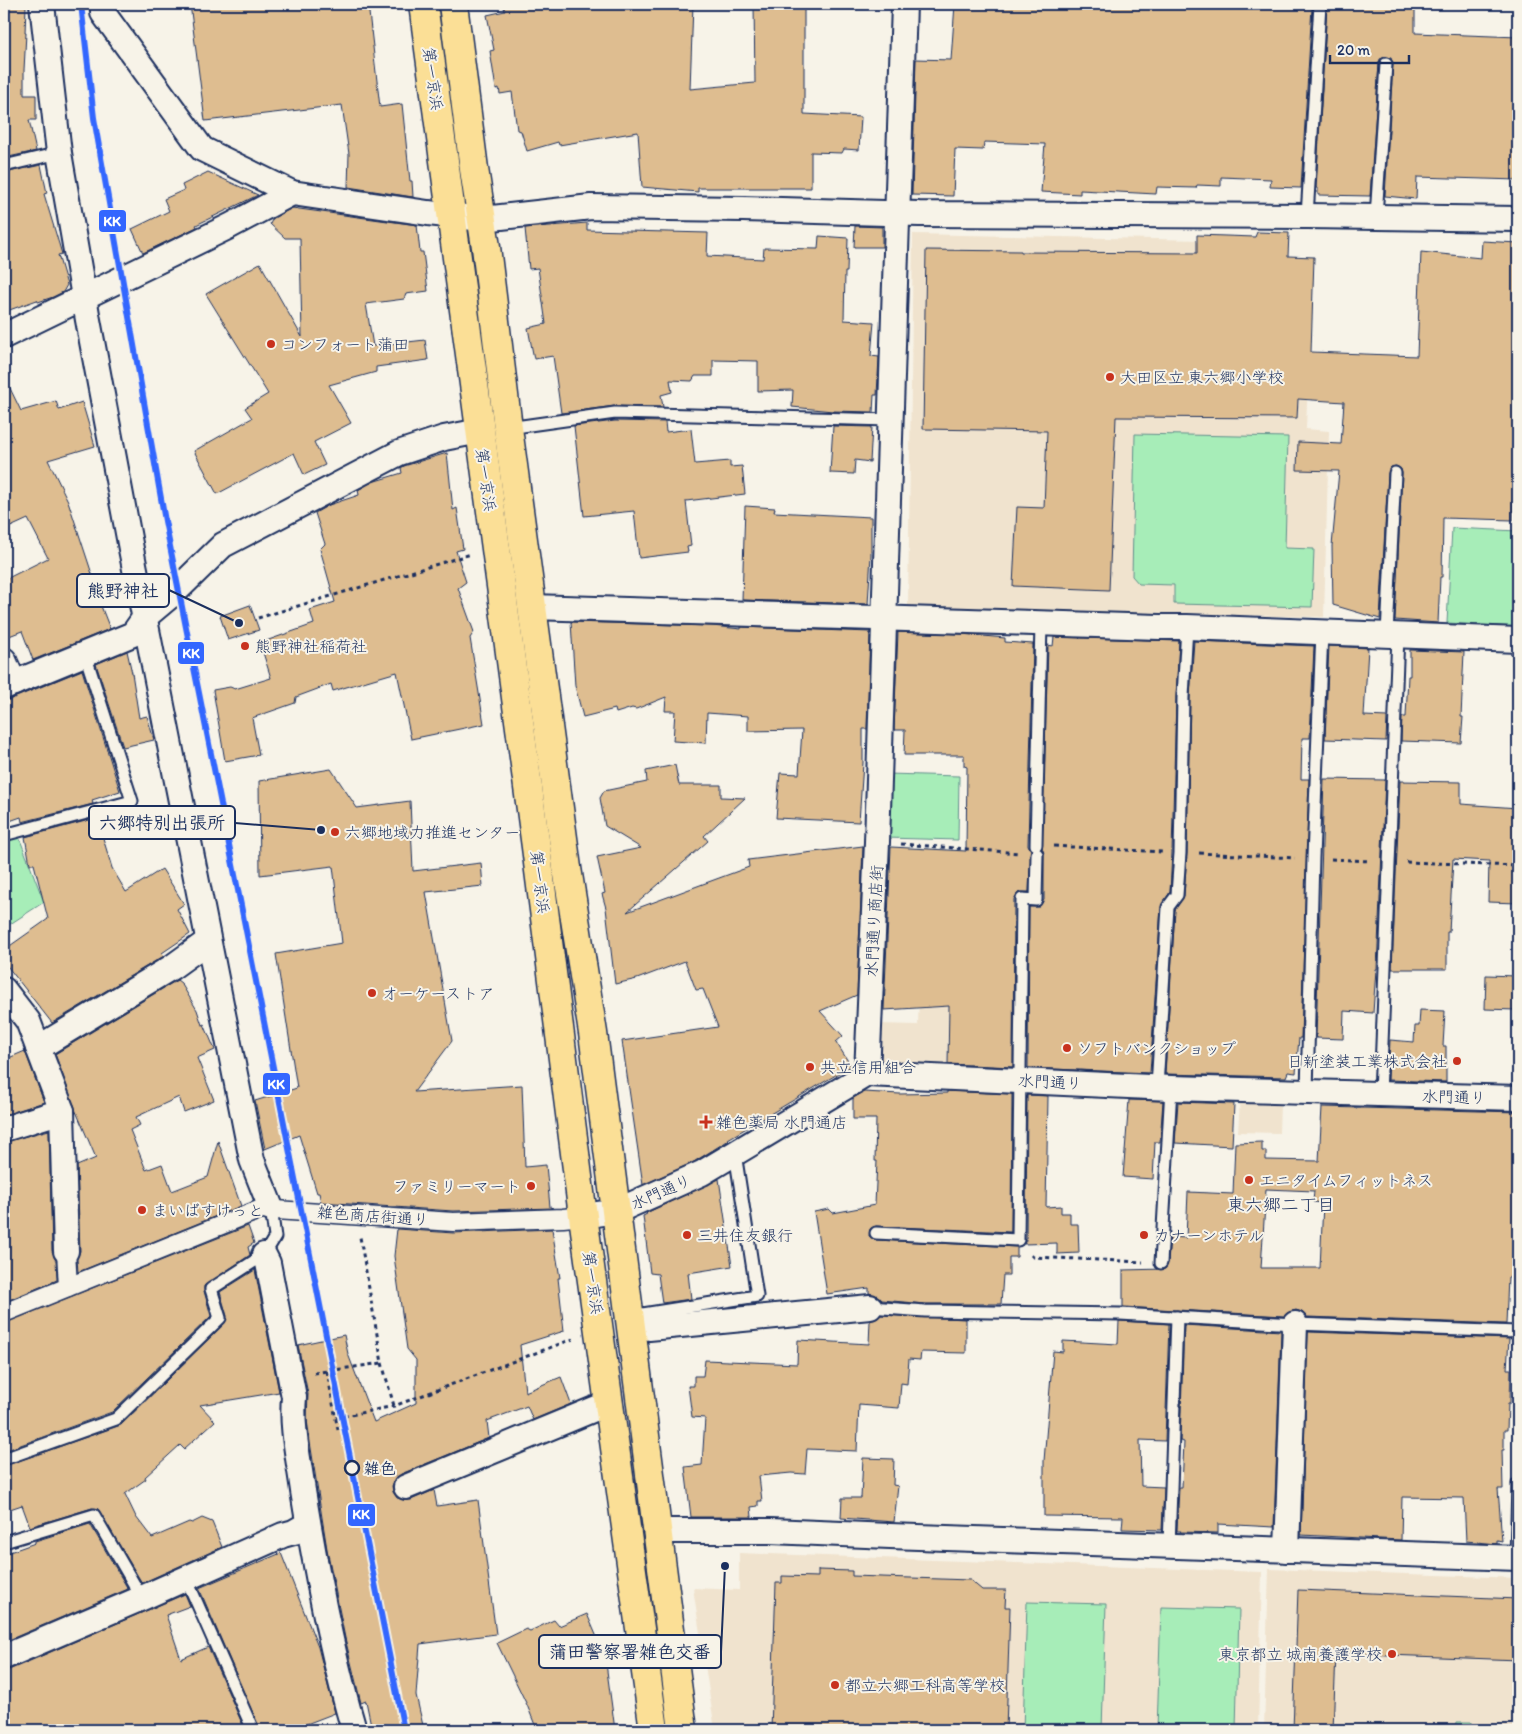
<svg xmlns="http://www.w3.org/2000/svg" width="1522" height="1734" viewBox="0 0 1522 1734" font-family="Itim,'Klee One',sans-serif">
<rect width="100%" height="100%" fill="#f7f3e8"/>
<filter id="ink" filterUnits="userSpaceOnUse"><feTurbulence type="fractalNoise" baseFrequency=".02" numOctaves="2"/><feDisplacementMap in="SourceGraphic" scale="10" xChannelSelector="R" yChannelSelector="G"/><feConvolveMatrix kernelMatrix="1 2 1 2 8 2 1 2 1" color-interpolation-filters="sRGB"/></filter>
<g filter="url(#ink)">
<g fill="#f0e3ce">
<polygon points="913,234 1203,240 1310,324 1306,429 1329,431 1324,617 908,608"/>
<polygon points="919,999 949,1000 947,1070 877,1068 878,1024 918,1025"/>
<polygon points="1240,1102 1280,1104 1279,1133 1238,1132"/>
<polygon points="739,1553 1262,1572 1258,1730 715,1730 693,1588 739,1590"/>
<polygon points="1269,1569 1518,1578 1518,1730 1264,1730"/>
</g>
<g fill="#a7edb8" stroke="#618e8b">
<polygon points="1135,434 1288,437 1285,548 1314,549 1312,607 1174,604 1174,585 1139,584 1132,576"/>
<polygon points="1452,528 1518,531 1518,627 1447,623"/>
<polygon points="888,774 959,776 958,840 886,838"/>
<polygon points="19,837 44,902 4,928 4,842"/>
<polygon points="1027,1602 1106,1604 1102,1730 1023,1730"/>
<polygon points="1161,1607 1239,1609 1236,1730 1157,1730"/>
<polygon points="1457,1722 1471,1722 1470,1730 1456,1730"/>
</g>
<g fill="#debd90" stroke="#1b2f5e" fill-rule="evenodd">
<polygon points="190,4 368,4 380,107 402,104 410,181 412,181 413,197 348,187 349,154 342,105 205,121"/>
<polygon points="503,4 693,4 690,89 755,83 754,4 804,4 804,114 861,117 859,150 844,149 842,153 811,152 811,188 698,188 698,192 642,187 638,132 559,145 558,142 527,151 521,131 517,130 512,92 500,94 499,88 496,89 490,51 494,50 487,15 505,11"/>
<polygon points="955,4 1306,4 1306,7 1312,7 1301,188 1270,187 1271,179 1221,177 1221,186 1197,185 1196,188 1157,187 1156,194 1080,190 1080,194 1041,192 1045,144 984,142 983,150 955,149 953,196 912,195 916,59 951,60"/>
<polygon points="1350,4 1415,4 1415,33 1518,37 1518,180 1417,177 1416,199 1385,196 1393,64 1391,58 1386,57 1380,59 1379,64 1370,196 1318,195 1318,188 1316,188 1327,7 1350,7"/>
<polygon points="4,5 26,6 25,33 26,33 24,70 24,95 36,95 36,120 29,120 36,151 4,158"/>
<polygon points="41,165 47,193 44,194 62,254 58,255 67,285 63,292 53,297 38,302 37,300 4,312 4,173"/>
<polygon points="208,172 258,195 196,225 197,227 143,253 132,229 169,211 164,199 184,190 182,185"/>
<polygon points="292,208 417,225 420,252 423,252 428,291 406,294 404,299 366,304 373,346 425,340 428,360 376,367 376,372 329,385 351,423 314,442 325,465 304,475 294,453 217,494 194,451 252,418 245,408 268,394 206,294 260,263 302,337 300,238 285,238 270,224 273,218"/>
<polygon points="587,223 587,230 708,233 707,256 763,259 764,248 818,249 819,236 848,238 847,272 845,272 844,320 874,322 871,356 879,357 877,395 874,395 873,412 833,411 792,407 793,390 758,391 758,361 713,360 713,376 695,376 692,381 670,380 672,392 661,395 663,407 615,406 561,413 553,356 534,359 528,328 546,324 538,268 529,269 525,228"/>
<polygon points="855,226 882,227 882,247 854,247"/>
<polygon points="1257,232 1289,233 1288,256 1314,257 1311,352 1417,356 1421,252 1481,258 1482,241 1518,243 1518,430 1515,429 1513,520 1443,518 1442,577 1440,577 1438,623 1395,620 1402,473 1401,469 1396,466 1391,467 1388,473 1380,619 1333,605 1332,546 1339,471 1297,470 1298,442 1341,444 1344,402 1298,399 1297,418 1116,417 1109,590 1013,586 1017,507 1044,508 1047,431 923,429 926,250 1021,251 1021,252 1197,253 1197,235 1255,237"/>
<polygon points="4,376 21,411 56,401 59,410 82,402 95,446 48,460 68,501 93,577 90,578 110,629 33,660 22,631 4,638 4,580 48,558 28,519 4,530"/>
<polygon points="615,421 665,422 666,432 691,429 695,464 730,461 730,467 742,466 745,494 686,501 691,546 687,547 688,552 639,558 634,511 584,516 574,426"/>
<polygon points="833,426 872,427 870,462 855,460 854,474 830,473"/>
<polygon points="447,453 453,510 457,508 463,549 456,551 466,582 458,588 474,632 470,638 484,724 411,739 397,672 333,691 331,684 296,697 295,703 252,718 259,755 225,761 213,690 230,687 235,689 271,678 260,643 314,624 310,610 335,602 320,549 325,544 315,513 329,505 359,495 358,490 372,482 402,473 401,468 404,466"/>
<polygon points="745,506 775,508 774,512 871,517 871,555 868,604 742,600"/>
<polygon points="250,605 259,630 228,640 220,616"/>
<polygon points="571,622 712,626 741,629 741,627 870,632 867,729 863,729 863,763 859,822 776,818 780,773 799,774 802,730 748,731 748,716 707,713 706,743 673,741 675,711 665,711 666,697 636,709 632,708 616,713 615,709 583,717 575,686"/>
<polygon points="898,632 961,634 1005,638 1005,642 1033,644 1028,845 1031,850 1029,892 1019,892 1014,899 1013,1067 948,1064 949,1006 884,1010 891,847 966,851 967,767 964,766 964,755 904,755 905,730 894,730"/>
<polygon points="1054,637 1179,641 1176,697 1172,853 1170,892 1161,907 1150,1073 1028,1068 1029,907 1039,907 1044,900 1044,854 1042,849 1048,645 1053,646"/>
<polygon points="1194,641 1314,646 1310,738 1302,738 1301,779 1309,779 1301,1038 1299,1038 1296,1073 1288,1072 1286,1077 1165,1074 1175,910 1184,896 1187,853 1190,697"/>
<polygon points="1329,646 1368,648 1364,716 1387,717 1386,741 1325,739"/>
<polygon points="1410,650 1464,652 1461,717 1463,717 1461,743 1401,741 1402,717 1406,717 1408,676 1410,676"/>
<polygon points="127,651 132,673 139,718 147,716 154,740 123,747 96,664"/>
<polygon points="82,670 120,791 92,800 93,804 22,822 21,817 4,823 4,700 9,700"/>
<polygon points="675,765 679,785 721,785 721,797 745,798 704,836 708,841 627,912 749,867 748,860 863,846 857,995 820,1011 843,1036 836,1042 851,1066 728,1139 729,1140 692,1163 643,1185 622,1041 718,1027 703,989 696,990 685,961 637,979 615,984 606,908 602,894 605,893 597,857 641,848 605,826 600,798 604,791 647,782 646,771"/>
<polygon points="331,769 357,808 410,801 413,871 481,863 483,886 426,892 452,1041 414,1092 522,1085 525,1167 546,1165 550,1207 553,1208 453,1211 321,1202 319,1193 317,1193 299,1135 265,1149 255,1101 297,1088 276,954 342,943 333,866 260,875 259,781"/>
<polygon points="1324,779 1385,780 1377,969 1376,969 1373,1013 1344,1011 1343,1039 1316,1038"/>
<polygon points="1400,781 1461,782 1461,804 1518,808 1518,903 1488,902 1489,861 1453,859 1449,932 1447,932 1447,969 1392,969"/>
<polygon points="97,818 112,868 126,892 162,869 184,904 177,909 190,934 162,953 164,956 52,1023 4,962 4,950 48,919 34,864 30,864 25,837"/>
<polygon points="1486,975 1516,976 1515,1010 1485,1009"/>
<polygon points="177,980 181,983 197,1010 202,1025 204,1024 215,1050 197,1058 214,1100 184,1112 179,1097 136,1117 140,1125 130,1130 146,1170 162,1164 172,1191 208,1177 218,1141 241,1206 78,1272 77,1259 80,1251 77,1166 96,1158 75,1109 55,1054"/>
<polygon points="1420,1010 1445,1011 1443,1046 1446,1046 1446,1082 1388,1080 1390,1040 1414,1042 1415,1026 1419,1026"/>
<polygon points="25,1051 44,1102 4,1115 4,1060"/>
<polygon points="947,1091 1012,1094 1011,1232 876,1226 870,1229 869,1236 876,1240 1017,1247 1017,1257 1009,1257 1009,1275 1003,1275 1001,1304 925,1304 882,1300 876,1295 869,1293 869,1288 827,1294 814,1212 829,1209 833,1213 875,1205 877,1161 875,1161 876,1119 853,1119 853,1098 864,1092 900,1094 947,1093"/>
<polygon points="1027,1095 1048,1096 1046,1207 1061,1206 1061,1213 1070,1213 1070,1224 1078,1224 1079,1253 1057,1254 1057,1243 1024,1244 1026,1240"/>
<polygon points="1129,1100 1163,1101 1160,1142 1155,1142 1153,1179 1123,1177"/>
<polygon points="1178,1102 1234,1104 1232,1146 1175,1143"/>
<path d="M1322,1107L1518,1112L1516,1212L1511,1277H1508L1506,1324L1307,1317L1302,1312L1296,1310L1289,1312L1284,1316L1123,1307V1270L1165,1269L1168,1263L1170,1237L1186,1238L1188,1192L1233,1194L1235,1143L1262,1142V1151H1266V1160L1319,1161ZM1266,1189L1314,1191L1313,1202L1323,1203L1320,1268H1261Z"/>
<polygon points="49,1130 52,1251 56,1260 57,1280 4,1302 4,1142"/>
<polygon points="719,1179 732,1266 688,1273 691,1299 662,1303 658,1274 650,1273 643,1216 647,1214 646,1213"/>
<polygon points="248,1226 254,1243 248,1247 250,1255 204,1286 204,1291 211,1316 112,1412 4,1451 4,1323"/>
<polygon points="397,1229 453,1233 552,1229 560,1278 558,1278 564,1331 520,1345 525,1392 561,1377 571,1404 533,1420 527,1406 487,1421 489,1438 401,1474 395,1479 392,1486 393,1492 397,1498 404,1500 411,1500 434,1490 437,1506 478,1500 496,1634 420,1644 416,1695 424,1730 372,1730 366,1701 361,1703 345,1638 327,1549 310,1442 307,1420 308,1394 298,1345 344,1335 348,1354 374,1422 416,1403 416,1360 407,1349 394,1256"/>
<polygon points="255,1270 279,1392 200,1405 215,1421 184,1449 180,1445 145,1477 146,1479 125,1494 136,1517 152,1538 189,1522 192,1523 202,1518 212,1522 222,1547 142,1583 98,1509 92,1508 30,1527 22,1505 4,1511 4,1466 121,1425 225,1323 227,1316 220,1292"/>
<polygon points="880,1315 966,1319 966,1353 921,1352 920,1360 909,1359 907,1384 901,1383 899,1408 859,1405 857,1451 807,1449 805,1474 791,1473 759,1476 762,1501 758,1501 758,1506 751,1507 752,1517 691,1517 685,1467 702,1465 705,1418 692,1417 688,1386 694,1386 694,1376 703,1376 705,1360 797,1364 798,1340 869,1344 870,1321 878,1318"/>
<polygon points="1119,1321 1169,1324 1165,1441 1140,1440 1141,1486 1164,1487 1162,1530 1122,1529 1123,1517 1044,1516 1044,1461 1053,1351 1063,1352 1063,1341 1118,1344"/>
<polygon points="1184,1325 1281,1331 1274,1527 1218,1524 1218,1533 1180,1532 1181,1531 1177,1531 1179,1487 1182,1487 1184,1442 1180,1441"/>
<polygon points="1308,1332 1509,1339 1507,1369 1511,1369 1510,1403 1508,1403 1507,1430 1504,1430 1504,1450 1502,1450 1503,1489 1498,1489 1502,1541 1497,1540 1497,1544 1466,1541 1464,1498 1402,1497 1401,1540 1301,1535"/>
<polygon points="863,1458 894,1459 893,1485 898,1486 894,1522 841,1518 842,1498 861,1498"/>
<polygon points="90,1524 128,1589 4,1642 4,1554 35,1543 35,1541"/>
<polygon points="281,1553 318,1647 335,1713 291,1730 260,1730 199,1588"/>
<polygon points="818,1570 852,1571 852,1576 970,1580 982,1590 1006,1590 1005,1607 1010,1607 1006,1730 771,1730 776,1583 782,1583 782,1576 818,1577"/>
<polygon points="1298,1590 1518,1599 1518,1660 1336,1653 1333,1730 1293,1730"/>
<polygon points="185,1594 190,1606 166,1615 181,1659 208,1647 245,1730 4,1730 4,1671 9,1670"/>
<polygon points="587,1614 605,1656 615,1730 537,1730 527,1705 497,1643 526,1629 530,1631 554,1620 559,1626"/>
</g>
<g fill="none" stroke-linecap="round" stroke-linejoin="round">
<g stroke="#1b2f5e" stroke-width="15">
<g id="service">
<polyline points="4,166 59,153"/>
<polyline points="1307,216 1320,4"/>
<polyline points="1376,217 1386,64"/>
<polyline points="508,428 615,413 890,420"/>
<polyline points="1387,634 1395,473"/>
<polyline points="4,835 132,801 85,654"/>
<polyline points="1036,845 1041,623"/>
<polyline points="1157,1087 1168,907 1177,895 1180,853 1183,697 1187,627"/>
<polyline points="1307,1092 1313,858 1322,632"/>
<polyline points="1380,1095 1398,635"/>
<polyline points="876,1233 1018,1240 1022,899 1036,900 1037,854"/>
<polyline points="1161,1263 1171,1088"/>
<polyline points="870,1307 925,1311 1120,1314 1295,1324 1518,1332"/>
<polyline points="630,1316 757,1296 735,1153"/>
<polyline points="4,1459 116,1419 220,1318 211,1289 264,1255 275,1237 271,1208"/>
<polyline points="4,1542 94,1515 142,1598"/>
<polyline points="1169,1546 1177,1317"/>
<polyline points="1516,1558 1518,1484"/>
<polyline points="186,1578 253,1730"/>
</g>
</g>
<g stroke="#1b2f5e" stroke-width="21">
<g id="pedestrian">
<polyline points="66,1251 68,1287"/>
<polyline points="4,1313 261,1209 453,1222 563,1218 583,1216"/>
</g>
</g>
<g stroke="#1b2f5e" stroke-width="28">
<g id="minor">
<polyline points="42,4 59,153 88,320 131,549 252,1160 271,1208"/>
<polyline points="103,4 103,13 202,149 292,193 428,213 483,219 591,207 743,209 919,214 1307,216 1518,219"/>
<polyline points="4,336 230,226 292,193"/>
<polyline points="532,607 1159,627 1187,627 1518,640"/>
<polyline points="4,660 14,683"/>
<polyline points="4,687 133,634 145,617 176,591 223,545 399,453 444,438 480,431"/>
<polyline points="4,990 28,1021 62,1111 66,1251"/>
<polyline points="38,1048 172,967 208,941"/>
<polyline points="867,1074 877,842 904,4"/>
<polyline points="4,1129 62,1111"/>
<polyline points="583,1216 617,1211 702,1173 867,1074 1171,1088 1518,1098"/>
<path d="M264,1255L268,1263L294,1397C291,1428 299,1460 303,1491C316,1571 331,1652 354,1730"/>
<polyline points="649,1328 870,1307"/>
<polyline points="406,1487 609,1403"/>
<polyline points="657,1531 770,1531 890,1536 1518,1558"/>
<polyline points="1287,1550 1295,1324"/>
<polyline points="4,1657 142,1598 283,1535 294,1532 308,1524"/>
</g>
</g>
<g stroke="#1b2f5e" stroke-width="31">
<g id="trunk">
<polyline points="423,4 536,847 583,1216 654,1730"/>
<polyline points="453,4 474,169 486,247 508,428 567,868 593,1033 683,1730"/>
</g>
</g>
<g stroke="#1b2f5e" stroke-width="3" stroke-dasharray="4 4" stroke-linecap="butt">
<polyline points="258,618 471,554"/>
<polyline points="901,844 1020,853"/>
<polyline points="1054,846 1163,852"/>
<polyline points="1199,853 1295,858"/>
<polyline points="1331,859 1370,861"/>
<polyline points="1406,862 1518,866"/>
<polyline points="1031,1255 1033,1257 1143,1262"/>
<polyline points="382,1363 394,1406"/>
<polyline points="327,1371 338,1430"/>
<polyline points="314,1373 382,1363 360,1237"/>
<polyline points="336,1418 394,1406 573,1339"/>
</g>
<use href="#service" stroke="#f7f3e8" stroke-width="11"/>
<use href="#pedestrian" stroke="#f7f3e8" stroke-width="18"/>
<use href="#minor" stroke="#f7f3e8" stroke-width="24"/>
<use href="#trunk" stroke="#fbdf96" stroke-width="28"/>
<g stroke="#f7f3e8" stroke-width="10">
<polyline id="rail-1" points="81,4 94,118 165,521 404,1730"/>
</g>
<use href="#rail-1" stroke="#36f" stroke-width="6"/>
</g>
</g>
<g fill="#c8321e" stroke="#f7f3e8" stroke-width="2">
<circle cx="271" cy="344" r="5"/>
<circle cx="1110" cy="377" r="5"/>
<circle cx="245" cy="646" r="5"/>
<circle cx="335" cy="832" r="5"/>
<circle cx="372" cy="993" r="5"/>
<circle cx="1067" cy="1048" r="5"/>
<circle cx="1457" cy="1061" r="5"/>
<circle cx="810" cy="1067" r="5"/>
<path d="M703.5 1114.5h5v5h5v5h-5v5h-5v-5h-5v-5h5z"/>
<circle cx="1249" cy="1180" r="5"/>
<circle cx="531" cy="1186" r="5"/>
<circle cx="142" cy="1210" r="5"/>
<circle cx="687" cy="1235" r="5"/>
<circle cx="1144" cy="1235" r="5"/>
<circle cx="1392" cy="1654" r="5"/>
<circle cx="835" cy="1685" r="5"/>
</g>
<circle fill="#f7f3e8" stroke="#1b2f5e" stroke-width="2.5" cx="352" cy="1468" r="7"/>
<g text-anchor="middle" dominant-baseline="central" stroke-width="4" stroke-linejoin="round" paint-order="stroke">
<g font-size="16" fill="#1b2f5e" stroke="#f7f3e8">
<text transform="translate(433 79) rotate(82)">第一京浜</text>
<text transform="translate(486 480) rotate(82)">第一京浜</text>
<text transform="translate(540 882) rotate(83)">第一京浜</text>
<text transform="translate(874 921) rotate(-87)">水門通り商店街</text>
<text transform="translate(1050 1082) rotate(3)">水門通り</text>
<text transform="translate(1454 1097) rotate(2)">水門通り</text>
<text transform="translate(661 1192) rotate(-24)">水門通り</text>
<text transform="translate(373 1216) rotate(4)">雑色商店街通り</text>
<text transform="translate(593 1283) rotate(82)">第一京浜</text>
</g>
<g font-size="16" fill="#1b2f5e" stroke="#f7f3e8" text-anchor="start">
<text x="281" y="344">コンフォート蒲田</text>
<text x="1120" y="377">大田区立 東六郷小学校</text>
<text x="255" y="646">熊野神社稲荷社</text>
<text x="345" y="832">六郷地域力推進センター</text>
<text x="382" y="993">オーケーストア</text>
<text x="1077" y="1048">ソフトバンクショップ</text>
<text x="1447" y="1061" text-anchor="end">日新塗装工業株式会社</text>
<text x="820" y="1067">共立信用組合</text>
<text x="716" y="1122">雑色薬局 水門通店</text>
<text x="1259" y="1180">エニタイムフィットネス</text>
<text x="521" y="1186" text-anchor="end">ファミリーマート</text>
<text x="152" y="1210">まいばすけっと</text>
<text x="697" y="1235">三井住友銀行</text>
<text x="1154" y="1235">カナーンホテル</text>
<text x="1382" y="1654" text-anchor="end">東京都立 城南養護学校</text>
<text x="845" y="1685">都立六郷工科高等学校</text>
</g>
<g font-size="16" font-weight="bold" fill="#1b2f5e" stroke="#f7f3e8" text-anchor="start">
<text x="364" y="1468">雑色</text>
</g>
<g font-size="18" fill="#1b2f5e" stroke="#f7f3e8">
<text x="1281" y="1205">東六郷二丁目</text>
</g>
</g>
<path fill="none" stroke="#1b2f5e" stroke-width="2" d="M239 623L169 590M321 830L235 823M725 1566L721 1652"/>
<g fill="#1b2f5e" stroke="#f7f3e8" stroke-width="2">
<circle cx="239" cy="623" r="5"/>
<circle cx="321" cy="830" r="5"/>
<circle cx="725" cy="1566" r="5"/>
</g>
<g fill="#f7f3e8" stroke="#1b2f5e" stroke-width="2">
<rect x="77" y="574" width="92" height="33" rx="5"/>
<rect x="89" y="806" width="146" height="33" rx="5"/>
<rect x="539" y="1635" width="182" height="33" rx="5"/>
</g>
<g font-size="18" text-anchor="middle" font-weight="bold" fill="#1b2f5e">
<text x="123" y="597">熊野神社</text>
<text x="162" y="829">六郷特別出張所</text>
<text x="630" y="1658">蒲田警察署雑色交番</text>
</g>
<g stroke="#f7f3e8" stroke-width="2">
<rect x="98" y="209" width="29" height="24" rx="5" fill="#36f"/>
<rect x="177" y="641" width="28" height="24" rx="5" fill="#36f"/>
<rect x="262" y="1072" width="29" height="24" rx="5" fill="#36f"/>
<rect x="347" y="1503" width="29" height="24" rx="5" fill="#36f"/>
</g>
<g font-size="14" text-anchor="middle" font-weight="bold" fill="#fff">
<text x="112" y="226">KK</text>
<text x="191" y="658">KK</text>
<text x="276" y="1089">KK</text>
<text x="361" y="1519">KK</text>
</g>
<rect width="1522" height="1734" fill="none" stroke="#f7f3e8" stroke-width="20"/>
<rect x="10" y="10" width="1502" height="1714" fill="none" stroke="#1b2f5e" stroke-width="2" filter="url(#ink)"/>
<path d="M1330 55v8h79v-8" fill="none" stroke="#1b2f5e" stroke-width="2.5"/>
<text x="1337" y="55" font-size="15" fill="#1b2f5e" stroke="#f7f3e8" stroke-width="4" paint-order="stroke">20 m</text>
</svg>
